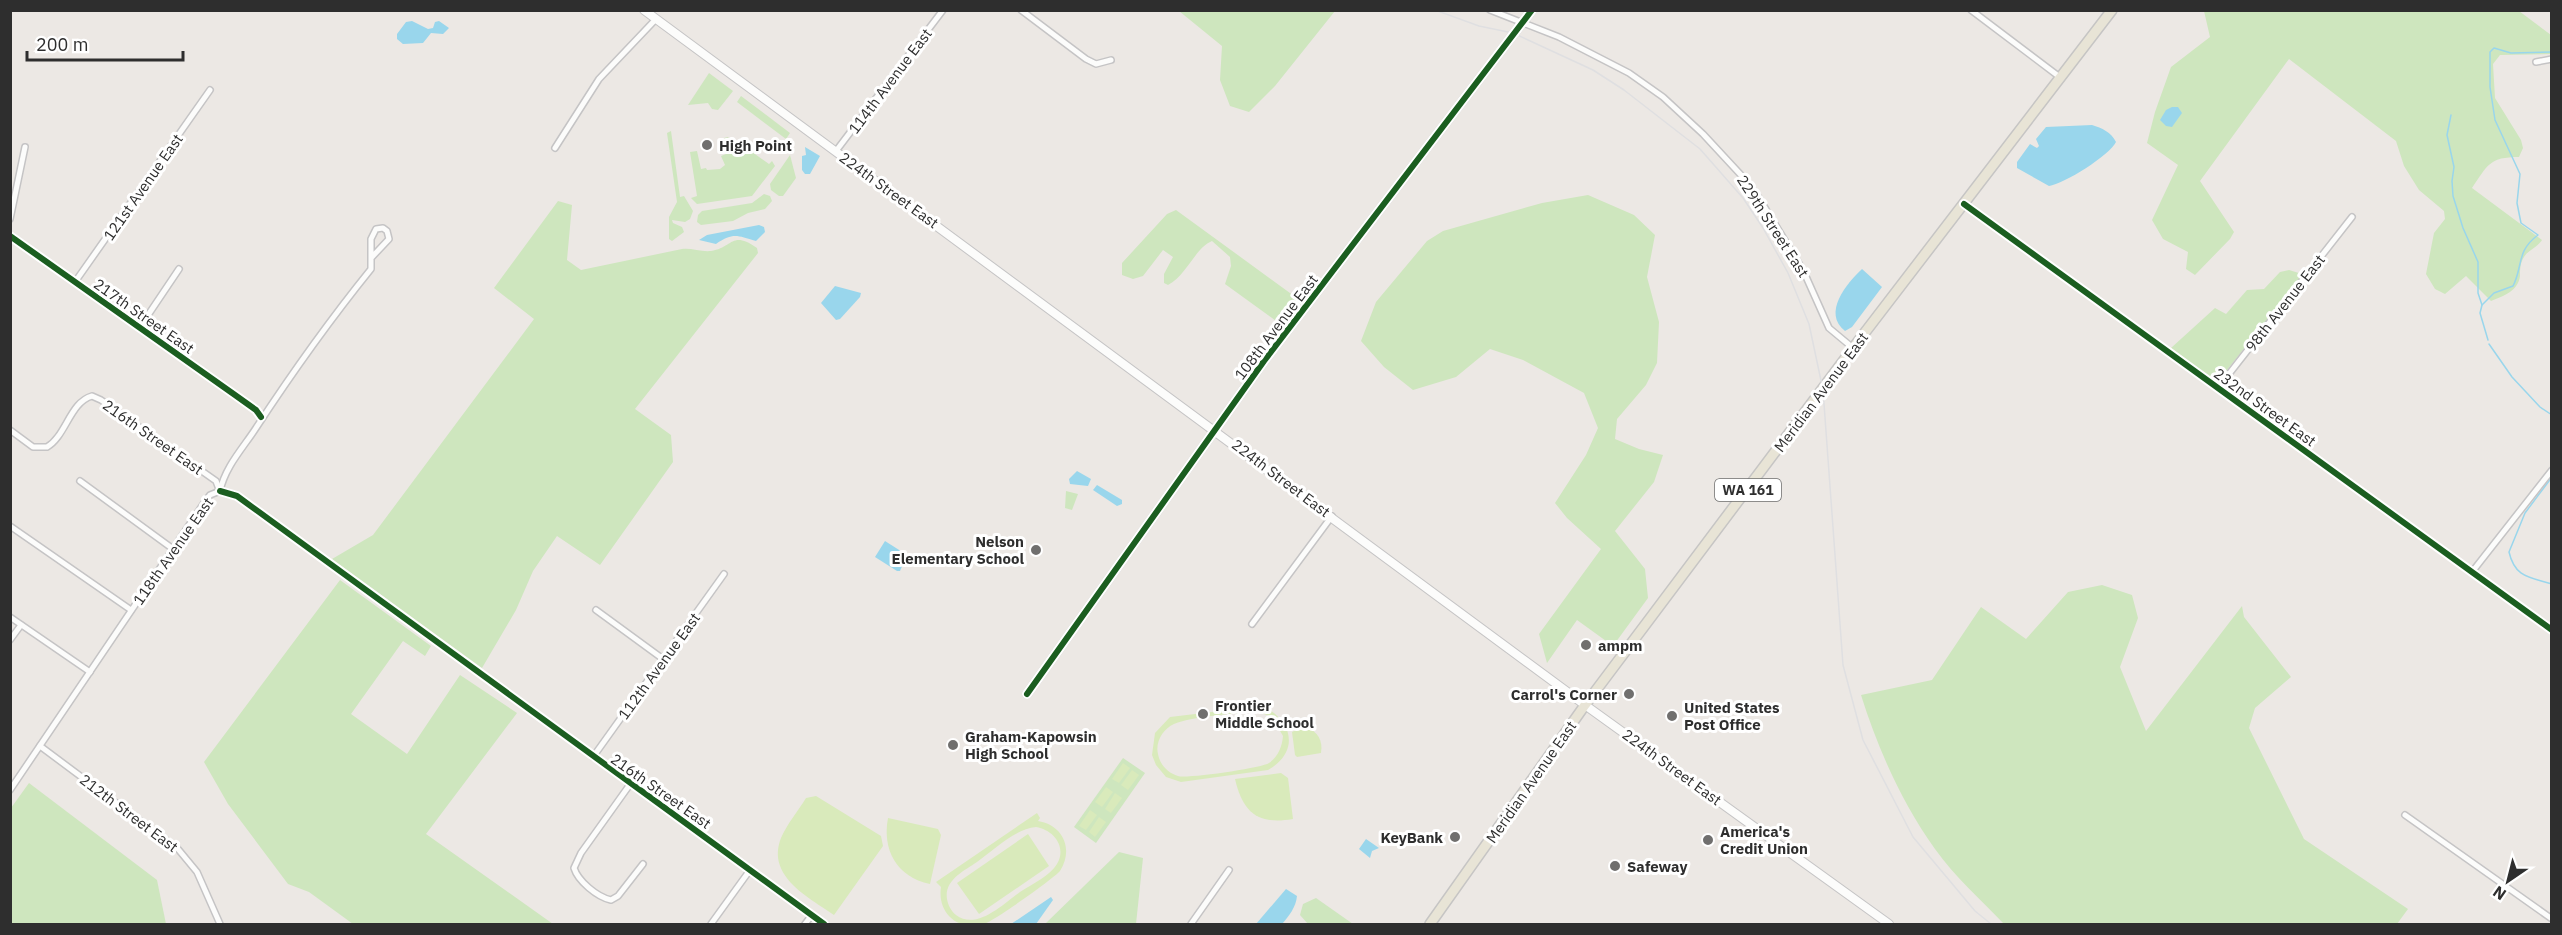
<svg xmlns="http://www.w3.org/2000/svg" width="2562" height="935" viewBox="0 0 2562 935" font-family="'IBM Plex Sans',sans-serif">
<rect width="100%" height="100%" fill="#ece8e4"/>
<g fill="#cee6be">
<polygon points="1179,11 1335,11 1275,86 1249,112 1230,106 1220,80 1222,46"/>
<path d="M2204,11H2519L2551,35V54L2500,55L2493,64L2495,98L2521,140L2523,148L2519,157C2489,157 2488,165 2472,188L2542,240C2537,248 2528,250 2524,257C2520,263 2520,270 2520,276C2518,291 2504,296 2491,301L2466,276L2445,294L2435,289L2426,274L2434,233L2445,219L2444,211L2419,190L2404,166L2396,141L2289,59L2200,181L2234,232L2230,239L2195,275L2186,269L2188,252L2163,239L2152,220L2178,165L2147,143L2155,112L2171,67L2210,37Z"/>
<polygon points="709,73 733,91 718,110 712,109 708,103 688,105"/>
<polygon points="741,96 790,133 786,139 737,102"/>
<polygon points="671,131 680,197 684,196 693,211 690,219 685,222 672,220 673,223 682,227 684,232 672,241 669,239 669,217 677,202 667,133"/>
<polygon points="728,137 734,148 740,150 745,147 769,164 772,161 775,166 752,196 697,204 691,198 697,196 690,152 697,151 701,169 706,168 707,170 720,169 725,165 721,156 726,154 724,138"/>
<polygon points="790,155 796,178 783,196 779,196 771,190 770,184"/>
<polygon points="764,194 770,196 772,201 765,209 748,213 733,221 701,225 697,222 698,215 702,211 752,203"/>
<polygon points="1588,195 1634,215 1655,235 1647,277 1659,322 1657,363 1646,385 1617,419 1615,439 1639,449 1663,455 1654,482 1615,531 1645,569 1648,598 1613,646 1577,620 1547,663 1539,634 1601,549 1567,518 1555,503 1586,455 1598,428 1584,393 1523,360 1490,349 1456,377 1413,390 1384,367 1361,341 1376,302 1427,241 1443,231 1542,203"/>
<path d="M558,201L572,205L567,260L581,270L682,249C692,248 701,252 711,251C733,248 731,230 757,248L758,253L635,409L671,435L673,462L600,565L557,536L533,571L516,610L482,668L332,559L373,535L534,319L494,288Z"/>
<path d="M1176,210L1301,301L1283,326L1225,284L1231,266L1230,257L1212,241C1195,248 1187,275 1168,285L1164,283V274L1173,257L1163,250L1143,276L1133,279L1122,275V263L1167,214Z"/>
<polygon points="2289,270 2302,274 2301,277 2219,380 2214,380 2171,348 2215,308 2226,314 2247,290 2264,289 2280,272"/>
<polygon points="1066,491 1078,494 1072,510 1065,508"/>
<polygon points="340,580 431,646 425,656 403,641 351,714 407,754 460,675 517,713 426,834 553,924 353,924 309,892 288,884 228,804 204,762"/>
<path d="M2102,585L2132,595L2138,618L2120,667L2146,731L2242,606L2244,617L2291,677L2255,708L2249,728L2304,839L2408,909L2397,924H2004C1981,900 1955,877 1935,849C1902,803 1878,749 1861,695L1932,680L1981,607L2026,639L2068,592Z"/>
<polygon points="1123,758 1145,773 1096,843 1074,827"/>
<polygon points="29,783 157,880 166,924 11,924 11,808"/>
<polygon points="1119,852 1143,858 1136,924 1045,924"/>
<polygon points="1316,898 1353,924 1308,924 1300,915 1303,904"/>
</g>
<g fill="#d9eabb" fill-rule="evenodd">
<path d="M1262,706C1293,720 1300,752 1268,770L1181,782L1166,777L1156,765L1152,755L1155,733L1170,717ZM1256,711L1272,717L1283,736C1282,747 1278,757 1269,763C1262,768 1186,779 1178,776C1168,773 1160,765 1158,754C1155,742 1163,729 1174,724C1194,716 1234,714 1256,711Z"/>
<path d="M1302,727H1306C1318,732 1323,740 1321,753L1297,757L1295,755L1292,732Z"/>
<polygon points="1123,763 1130,768 1119,783 1112,779"/>
<polygon points="1132,770 1139,775 1128,790 1121,785"/>
<path d="M1281,773L1288,778L1293,819C1258,825 1243,813 1235,779Z"/>
<polygon points="1106,787 1113,792 1102,807 1095,802"/>
<polygon points="1115,793 1122,798 1111,813 1105,809"/>
<path d="M816,796L881,836L883,846L834,915C808,897 766,876 781,838C787,824 798,811 806,798Z"/>
<polygon points="1090,810 1097,815 1086,830 1079,826"/>
<path d="M1037,813L1040,818L1038,821C1063,825 1074,849 1060,871C1053,879 994,921 984,924C958,932 937,913 941,887L936,882ZM1036,827C1054,830 1067,847 1057,864C1050,876 1032,884 1020,892C1004,903 977,931 956,915C951,911 948,905 947,899C944,880 964,871 977,862C994,850 1015,829 1036,827Z"/>
<polygon points="1099,817 1106,822 1095,837 1089,832"/>
<path d="M888,818L938,829L941,835L930,884C896,877 882,849 888,818Z"/>
<polygon points="1028,834 1049,866 979,914 957,883"/>
</g>
<g fill="#99d6ec">
<polygon points="412,21 428,29 433,28 435,22 439,21 449,28 443,34 431,33 423,43 403,44 397,39 397,34 406,22"/>
<polygon points="2172,107 2178,107 2182,113 2172,127 2166,126 2160,120 2166,110"/>
<path d="M2092,125C2102,128 2111,132 2116,142C2110,155 2064,184 2049,186L2017,168V162L2030,144L2037,148L2039,146L2036,139L2046,127Z"/>
<polygon points="805,147 820,156 810,174 805,174 802,170 802,156 806,155"/>
<path d="M759,225L764,227L765,232L756,241C737,236 734,232 716,244L699,240L707,235Z"/>
<path d="M1862,269L1882,287L1852,327L1845,331C1822,313 1846,284 1862,269Z"/>
<polygon points="835,286 861,293 860,297 840,319 836,320 821,303"/>
<polygon points="1077,471 1091,479 1088,486 1070,484 1069,479"/>
<polygon points="1097,485 1122,500 1122,504 1117,506 1093,490"/>
<polygon points="885,541 907,555 900,571 897,571 875,557"/>
<polygon points="1366,839 1379,848 1372,851 1370,858 1359,849"/>
<path d="M1286,889L1297,896C1296,907 1289,916 1282,924H1256Z"/>
<polygon points="1051,897 1053,900 1036,924 1011,924"/>
</g>
<g fill="none" stroke-linecap="round" stroke-linejoin="round">
<g stroke="#99d6ec" stroke-width="1.5">
<polyline points="2451,115 2447,135 2454,167 2452,181 2453,196 2463,228 2478,262 2478,293 2482,305 2480,313 2488,340"/>
<path d="M2482,305L2494,293L2513,286C2523,267 2516,251 2538,235L2521,223L2517,203L2520,174L2495,120L2490,87V52L2494,48L2511,53L2552,52"/>
<polyline points="2489,344 2512,377 2540,407 2552,415"/>
<path d="M2552,477L2525,513L2509,552C2515,578 2530,577 2552,584"/>
</g>
<g stroke="#c5c4c5" stroke-width="8">
<g id="street">
<polyline points="1021,10 1086,59 1096,64 1111,60"/>
<polyline points="1490,10 1559,37 1629,73 1663,97 1703,134 1741,175 1759,198 1803,270 1829,328 1853,348"/>
<polyline points="1971,10 2061,78"/>
<polyline points="2536,62 2552,59"/>
<polyline points="555,148 599,79 656,19"/>
<polyline points="836,151 943,10"/>
<polyline points="1964,204 2552,630"/>
<polyline points="10,219 25,147"/>
<polyline points="10,236 235,395 256,410 261,417"/>
<polyline points="75,282 210,90"/>
<polyline points="140,327 179,269"/>
<polyline points="2218,388 2352,217"/>
<path d="M10,430L33,447H47C66,436 70,402 92,396L101,400L216,481L219,489"/>
<polyline points="80,481 173,549"/>
<polyline points="220,491 237,496 824,924"/>
<path d="M220,491C225,467 243,448 256,428C292,373 329,321 371,269V239L376,229L383,228L387,231L389,239L372,257"/>
<polyline points="10,526 131,610"/>
<polyline points="2472,572 2552,470"/>
<polyline points="596,610 663,659"/>
<polyline points="10,617 90,672"/>
<polyline points="1252,624 1332,516"/>
<polyline points="10,640 21,625"/>
<polyline points="40,746 178,849 197,872 220,924"/>
<polyline points="593,757 724,574"/>
<path d="M631,783L581,853L574,868C578,881 597,897 611,900L618,896L643,864"/>
<polyline points="10,790 204,503 210,495 220,491"/>
<polyline points="2405,815 2552,919"/>
<polyline points="711,924 750,870"/>
<polyline points="805,924 812,915"/>
<polyline points="1191,924 1229,870"/>
</g>
</g>
<g stroke="#c5c4c5" stroke-width="10">
<g id="secondary">
<polyline points="644,10 1585,705 1889,924"/>
<polyline points="1027,694 1264,361 1532,10"/>
</g>
</g>
<g stroke="#c6c5c4" stroke-width="12">
<polyline id="primary" points="1430,924 1585,705 1853,348 2112,10"/>
</g>
<use href="#street" stroke="#fcfcfb" stroke-width="5"/>
<use href="#secondary" stroke="#fcfcfb" stroke-width="8"/>
<use href="#primary" stroke="#e8e4d6" stroke-width="9"/>
<polyline stroke="#dfdfe1" stroke-width="1.5" points="1435,10 1479,26 1513,33 1593,70 1624,90 1700,149 1743,198 1763,228 1788,273 1809,324 1823,390 1843,665 1863,740 1913,837 1975,911 1991,924"/>
<g stroke="#fff" stroke-width="10">
<g id="cycleway">
<polyline points="1964,204 2552,630"/>
<polyline points="10,236 235,395 256,410 261,417"/>
<polyline points="220,491 237,496 824,924"/>
<polyline points="1027,694 1264,361 1532,10"/>
</g>
</g>
<use href="#cycleway" stroke="#1b5e20" stroke-width="6"/>
</g>
<g fill="#706f6e" stroke="#fff" stroke-width="2">
<circle cx="707" cy="145" r="6"/>
<circle cx="1036" cy="550" r="6"/>
<circle cx="1586" cy="645" r="6"/>
<circle cx="1629" cy="694" r="6"/>
<circle cx="1203" cy="714" r="6"/>
<circle cx="1672" cy="716" r="6"/>
<circle cx="953" cy="745" r="6"/>
<circle cx="1455" cy="837" r="6"/>
<circle cx="1708" cy="840" r="6"/>
<circle cx="1615" cy="866" r="6"/>
</g>
<g text-anchor="middle" dominant-baseline="central" stroke-width="6" stroke-linejoin="round" paint-order="stroke">
<rect fill="#fff" stroke="#6d6d6d" stroke-width="1.5" x="1715" y="479" width="66" height="22" rx="4.5"/>
<g font-size="14" font-weight="bold" fill="#2e2e2e">
<text x="1748" y="490">WA 161</text>
</g>
<g font-size="15" fill="#2e2e2e" stroke="#fff">
<text transform="translate(890 81) rotate(-53)">114th Avenue East</text>
<text transform="translate(143 187) rotate(-55)">121st Avenue East</text>
<text transform="translate(889 190) rotate(36)">224th Street East</text>
<text transform="translate(1773 226) rotate(57)">229th Street East</text>
<text transform="translate(2285 303) rotate(-52)">98th Avenue East</text>
<text transform="translate(144 316) rotate(35)">217th Street East</text>
<text transform="translate(1276 327) rotate(-53)">108th Avenue East</text>
<text transform="translate(1821 392) rotate(-53)">Meridian Avenue East</text>
<text transform="translate(2265 407) rotate(36)">232nd Street East</text>
<text transform="translate(153 437) rotate(35)">216th Street East</text>
<text transform="translate(1281 478) rotate(37)">224th Street East</text>
<text transform="translate(173 551) rotate(-55)">118th Avenue East</text>
<text transform="translate(659 666) rotate(-54)">112th Avenue East</text>
<text transform="translate(1672 767) rotate(36)">224th Street East</text>
<text transform="translate(1531 782) rotate(-55)">Meridian Avenue East</text>
<text transform="translate(661 791) rotate(35)">216th Street East</text>
<text transform="translate(129 813) rotate(37)">212th Street East</text>
</g>
<g font-size="15" font-weight="bold" fill="#2e2e2e" stroke="#fff" text-anchor="start">
<text x="719" y="145">High Point</text>
<text x="1024" y="541" text-anchor="end">Nelson<tspan x="1024" dy="17">Elementary School</tspan></text>
<text x="1598" y="645">ampm</text>
<text x="1617" y="694" text-anchor="end">Carrol's Corner</text>
<text x="1215" y="705">Frontier<tspan x="1215" dy="17">Middle School</tspan></text>
<text x="1684" y="707">United States<tspan x="1684" dy="17">Post Office</tspan></text>
<text x="965" y="736">Graham-Kapowsin<tspan x="965" dy="17">High School</tspan></text>
<text x="1720" y="831">America's<tspan x="1720" dy="17">Credit Union</tspan></text>
<text x="1443" y="837" text-anchor="end">KeyBank</text>
<text x="1627" y="866">Safeway</text>
</g>
</g>
<rect width="2562" height="935" fill="none" stroke="#2e2e2e" stroke-width="24"/>
<g transform="translate(2508 881) rotate(215)" stroke="#ffffff" stroke-width="4.5" paint-order="stroke">
<path d="M0-4.5L10 22L0 15L-10 22Z" fill="#2e2e2e"/>
<text y="-9" font-size="16" font-weight="bold" text-anchor="middle" fill="#2e2e2e">N</text>
</g>
<path d="M27 51v9h156v-9" fill="none" stroke="#2e2e2e" stroke-width="3"/>
<text x="36" y="51" font-size="18" fill="#2e2e2e" stroke="#ffffff" stroke-width="4.5" paint-order="stroke">200 m</text>
</svg>
